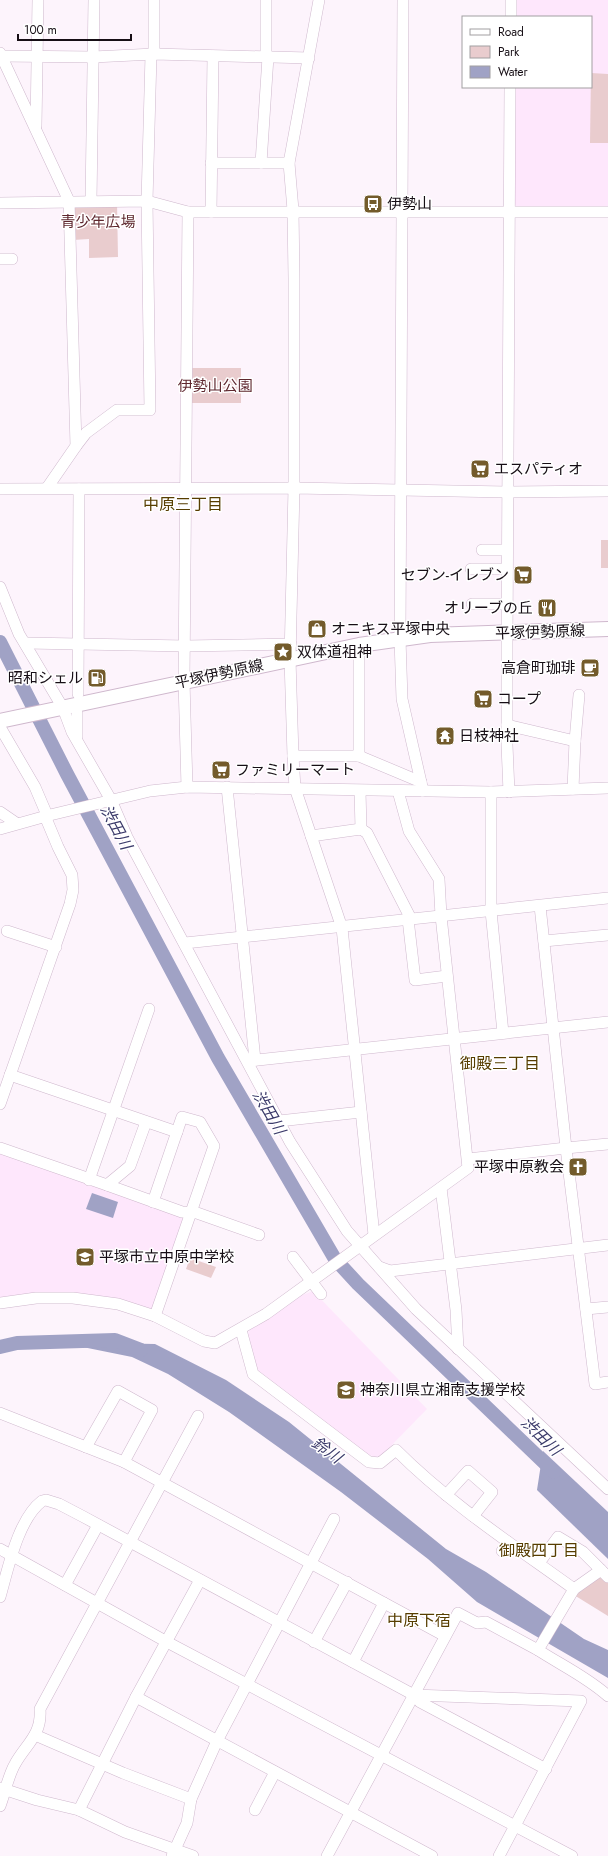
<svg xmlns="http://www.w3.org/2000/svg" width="608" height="1856" viewBox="0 0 608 1856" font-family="Jost,'Noto Sans JP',sans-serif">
<rect width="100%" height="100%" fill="#fdf4fc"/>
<g fill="#fee7fc">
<polygon points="516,0 608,0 608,207 518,208 514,203 515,87 591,87 591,17 516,17"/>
<polygon points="0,1153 183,1217 184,1219 152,1309 148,1311 115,1301 0,1301"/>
<polygon points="313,1291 427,1409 382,1455 376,1457 369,1455 255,1368 247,1339 249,1330 252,1326 300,1296"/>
</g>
<g fill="#e9ccce">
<polygon points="591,73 608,74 608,143 590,143"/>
<polygon points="117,202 118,257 89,258 89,239 73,240 75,203"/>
<polygon points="192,368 241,368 241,403 190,403"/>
<rect x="601" y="540" width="7" height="28"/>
<polygon points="190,1258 216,1267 211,1278 186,1269"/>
<polygon points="601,1575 608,1581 608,1616 574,1595"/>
</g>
<g fill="#a0a2c5">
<polygon points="92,1193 118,1202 113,1218 86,1209"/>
<polygon points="58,1342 155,1344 226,1380 289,1422 446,1549 486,1572 584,1639 608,1650 608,1678 477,1602 428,1559 341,1492 229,1412 168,1374 132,1357"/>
<polygon points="543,1451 608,1512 608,1559 537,1490"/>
</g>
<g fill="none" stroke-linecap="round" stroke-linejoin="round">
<g stroke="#a0a2c5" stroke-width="14">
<polyline points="0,642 67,774 218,1058 335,1259 358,1284 554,1472"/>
<polyline points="0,1347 17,1343 115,1340 141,1350"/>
</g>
<g stroke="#cfb8cd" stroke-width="12">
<g id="minor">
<polyline points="319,0 289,163 293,210 294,278 294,488 290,659 293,756 295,788 342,928 374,1235"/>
<polyline points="403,0 400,639 402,699 423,791"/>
<polyline points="511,17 511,0"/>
<polyline points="0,53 69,201 76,446 47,488"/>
<polyline points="154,54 154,0"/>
<polyline points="1,56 93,57 154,54 309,58"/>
<polyline points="266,57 266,0"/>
<polyline points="36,126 38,0"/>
<polyline points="211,163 289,163"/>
<polyline points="261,163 268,57"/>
<polyline points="91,201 94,0"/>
<polyline points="0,203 147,201 188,212 608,212"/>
<polyline points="211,212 213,56"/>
<polyline points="0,259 12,259"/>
<polyline points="76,446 86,433 117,410 150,410 147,201 151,55"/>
<polyline points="0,489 294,488 507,492 608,491"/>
<polyline points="482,550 507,550"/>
<polyline points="471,569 507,569"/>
<polyline points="0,587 19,634 63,708 72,732 111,800 127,837 290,1142 347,1231 416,1309 608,1489"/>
<polyline points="472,604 508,604"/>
<polyline points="26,643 186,646 291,644"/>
<polyline points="359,645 359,756"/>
<polyline points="78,694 79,489"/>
<polyline points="507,725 575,741"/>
<polyline points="0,727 35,787 47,815"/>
<polyline points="77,737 77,713"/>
<polyline points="293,756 359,756 421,782"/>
<polyline points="187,787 184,681 188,212"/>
<polyline points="227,787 255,1060"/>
<polyline points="573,789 575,741 579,695"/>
<polyline points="360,791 361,829"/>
<polyline points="491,792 491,911 503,1033"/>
<polyline points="509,792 507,745 507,645 510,87"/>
<polyline points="0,812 16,823"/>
<polyline points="0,829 50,815 150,791 187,787 491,792 608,788"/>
<polyline points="311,836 361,829 367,833 411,919"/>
<polyline points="540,906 566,1148 608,1144"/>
<polyline points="408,919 415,980 447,976"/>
<polyline points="7,931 56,947"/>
<polyline points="544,941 608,935"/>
<polyline points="185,943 608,898"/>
<polyline points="248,1061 608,1022"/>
<polyline points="10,1075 177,1132"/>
<polyline points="0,1104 70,904 73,890 72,875 58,847 45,816"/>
<polyline points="279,1121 361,1112"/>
<polyline points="0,1148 107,1185 130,1166 146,1122"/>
<polyline points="468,1159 566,1148 595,1384 608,1382"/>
<polyline points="89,1180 149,1009"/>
<polyline points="107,1185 182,1212 197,1213 259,1235"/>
<polyline points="441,1188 456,1310 458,1349"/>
<polyline points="153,1202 182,1117 200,1122 214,1146 155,1316"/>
<polyline points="293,1257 321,1294"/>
<polyline points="379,1267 390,1271 608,1245"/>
<polyline points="0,1303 36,1298 73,1298 118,1304 155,1316 204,1341 215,1343 266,1314 468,1168 441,916 439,879 409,831 398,791"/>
<polyline points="586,1309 608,1307"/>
<path d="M241,1330L253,1374L369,1462L380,1463L396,1450C449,1503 513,1545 574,1589"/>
<polyline points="0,1413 124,1462 445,1636"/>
<polyline points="86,1447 118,1391 152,1410 124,1462"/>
<polyline points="446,1495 468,1471 492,1492 473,1516"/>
<polyline points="0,1549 167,1642 572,1856"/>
<polyline points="502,1551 508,1542"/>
<polyline points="539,1563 558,1537 583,1552 608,1577"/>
<polyline points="65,1585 98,1525"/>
<path d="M0,1597C8,1569 18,1519 42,1501L46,1500L59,1504L82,1516L414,1695L420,1702L546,1769"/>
<polyline points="314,1642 347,1582"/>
<path d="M538,1650C561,1665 587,1677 608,1696"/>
<polyline points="353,1662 384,1603"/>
<polyline points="414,1695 581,1701 499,1856"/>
<polyline points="136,1697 432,1856"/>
<polyline points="35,1735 123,1773 191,1799"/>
<polyline points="0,1788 37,1800 79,1810 125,1832 193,1856"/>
<path d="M0,1806C5,1793 8,1776 15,1764C26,1744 42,1735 40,1709L198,1416"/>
<polyline points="79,1810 136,1697 200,1580"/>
<polyline points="255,1810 275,1772"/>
<polyline points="172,1856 187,1823 191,1799 217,1741 334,1519"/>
<polyline points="327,1856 458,1613 477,1623 486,1622 538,1650 574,1589 601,1570"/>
</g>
</g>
<g stroke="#cfb8cd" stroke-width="16">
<polyline id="major" points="0,721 359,645 430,635 608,629"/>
</g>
<use href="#minor" stroke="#fff" stroke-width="11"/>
<use href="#major" stroke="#fff" stroke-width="14"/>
</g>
<defs>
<g id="bus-square" transform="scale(1)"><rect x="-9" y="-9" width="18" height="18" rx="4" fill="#735b2b" stroke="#fff"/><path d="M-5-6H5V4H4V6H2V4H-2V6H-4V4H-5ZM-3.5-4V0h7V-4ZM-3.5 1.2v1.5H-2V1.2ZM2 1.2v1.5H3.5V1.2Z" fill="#fff"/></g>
<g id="supermarket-square" transform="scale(1)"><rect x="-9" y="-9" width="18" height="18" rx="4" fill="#735b2b" stroke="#fff"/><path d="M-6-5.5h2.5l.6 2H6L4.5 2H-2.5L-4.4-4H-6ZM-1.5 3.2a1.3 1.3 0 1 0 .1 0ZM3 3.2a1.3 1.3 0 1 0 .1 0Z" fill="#fff"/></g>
<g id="restaurant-square" transform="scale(1)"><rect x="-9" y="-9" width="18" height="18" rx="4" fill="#735b2b" stroke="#fff"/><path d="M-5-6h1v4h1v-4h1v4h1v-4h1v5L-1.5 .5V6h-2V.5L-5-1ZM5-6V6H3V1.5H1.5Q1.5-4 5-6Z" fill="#fff"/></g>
<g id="shop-square" transform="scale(1)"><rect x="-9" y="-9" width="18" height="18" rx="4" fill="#735b2b" stroke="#fff"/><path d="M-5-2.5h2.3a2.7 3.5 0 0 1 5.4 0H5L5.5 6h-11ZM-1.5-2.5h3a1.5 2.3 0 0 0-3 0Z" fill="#fff"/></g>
<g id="sight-square" transform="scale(1)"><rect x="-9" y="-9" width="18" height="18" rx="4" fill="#735b2b" stroke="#fff"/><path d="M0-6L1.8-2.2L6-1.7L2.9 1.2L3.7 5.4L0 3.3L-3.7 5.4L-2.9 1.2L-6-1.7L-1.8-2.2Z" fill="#fff"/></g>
<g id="cafe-square" transform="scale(1)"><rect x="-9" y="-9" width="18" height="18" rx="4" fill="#735b2b" stroke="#fff"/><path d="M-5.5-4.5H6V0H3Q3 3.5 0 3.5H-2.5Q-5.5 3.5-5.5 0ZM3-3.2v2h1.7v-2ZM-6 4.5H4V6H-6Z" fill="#fff"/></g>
<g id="fuel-square" transform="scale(1)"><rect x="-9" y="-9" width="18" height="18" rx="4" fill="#735b2b" stroke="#fff"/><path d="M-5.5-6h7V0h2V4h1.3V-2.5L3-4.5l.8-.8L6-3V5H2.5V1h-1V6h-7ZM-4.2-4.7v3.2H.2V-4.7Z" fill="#fff"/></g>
<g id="temple-square" transform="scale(1)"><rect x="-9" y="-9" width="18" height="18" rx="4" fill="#735b2b" stroke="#fff"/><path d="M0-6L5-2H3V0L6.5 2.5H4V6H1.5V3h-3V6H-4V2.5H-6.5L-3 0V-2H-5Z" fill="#fff"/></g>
<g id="church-square" transform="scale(1)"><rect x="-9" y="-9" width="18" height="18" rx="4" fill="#735b2b" stroke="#fff"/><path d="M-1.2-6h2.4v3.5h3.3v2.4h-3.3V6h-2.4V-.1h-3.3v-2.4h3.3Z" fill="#fff"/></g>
<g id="school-square" transform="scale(1)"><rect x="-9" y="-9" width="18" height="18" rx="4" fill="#735b2b" stroke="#fff"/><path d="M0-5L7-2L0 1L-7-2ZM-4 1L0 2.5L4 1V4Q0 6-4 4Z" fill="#fff"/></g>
</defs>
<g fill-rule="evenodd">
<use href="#bus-square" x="373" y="204"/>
<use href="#supermarket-square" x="480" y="469"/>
<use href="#supermarket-square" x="523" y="575"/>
<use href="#restaurant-square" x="547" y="608"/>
<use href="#shop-square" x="317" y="629"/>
<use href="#sight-square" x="283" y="652"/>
<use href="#cafe-square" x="590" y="668"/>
<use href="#fuel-square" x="97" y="678"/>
<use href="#supermarket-square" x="483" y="699"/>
<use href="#temple-square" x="445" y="736"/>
<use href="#supermarket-square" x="221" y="770"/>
<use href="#church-square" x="578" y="1167"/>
<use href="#school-square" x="85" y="1257"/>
<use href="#school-square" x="346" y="1390"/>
</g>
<g text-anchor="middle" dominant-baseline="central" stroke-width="3" stroke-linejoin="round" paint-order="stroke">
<g font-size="15" fill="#160e15" stroke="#fff" text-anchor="start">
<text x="387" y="204">伊勢山</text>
<text x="494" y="469">エスパティオ</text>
<text x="509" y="575" text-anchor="end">セブン-イレブン</text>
<text x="533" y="608" text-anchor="end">オリーブの丘</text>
<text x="331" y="629">オニキス平塚中央</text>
<text x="297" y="652">双体道祖神</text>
<text x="576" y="668" text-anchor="end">高倉町珈琲</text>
<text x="83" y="678" text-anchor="end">昭和シェル</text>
<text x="497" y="699">コープ</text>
<text x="459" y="736">日枝神社</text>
<text x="235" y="770">ファミリーマート</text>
<text x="564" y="1167" text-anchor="end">平塚中原教会</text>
<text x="99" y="1257">平塚市立中原中学校</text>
<text x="360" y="1390">神奈川県立湘南支援学校</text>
</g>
<g font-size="15" fill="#5e272e" stroke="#fff">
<text x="98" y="222">青少年広場</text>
<text x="215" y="386">伊勢山公園</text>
</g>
<g font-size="15" fill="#160e15" stroke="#fff">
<text transform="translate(540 632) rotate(-2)">平塚伊勢原線</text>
<text transform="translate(219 674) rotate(-12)">平塚伊勢原線</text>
</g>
<g font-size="16" fill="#573d00" stroke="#fff">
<text x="183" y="504">中原三丁目</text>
<text x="500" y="1063">御殿三丁目</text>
<text x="539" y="1550">御殿四丁目</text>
<text x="419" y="1620">中原下宿</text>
</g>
<g font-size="16" font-style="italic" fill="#3c3b6b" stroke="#fff">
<text transform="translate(116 827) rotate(62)">渋田川</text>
<text transform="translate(269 1112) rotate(60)">渋田川</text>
<text transform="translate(541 1436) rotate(44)">渋田川</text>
<text transform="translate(327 1450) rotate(36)">鈴川</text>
</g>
</g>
<rect x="462" y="16" width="130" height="72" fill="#ffffff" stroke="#a29fa1"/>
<rect x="470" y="29" width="20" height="6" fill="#ffffff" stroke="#a29fa1"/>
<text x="498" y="36" font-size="12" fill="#160e15">Road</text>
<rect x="470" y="46" width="20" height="12" fill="#e9ccce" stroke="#a29fa1"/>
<text x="498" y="56" font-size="12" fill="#160e15">Park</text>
<rect x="470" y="66" width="20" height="12" fill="#a0a2c5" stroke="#a29fa1"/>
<text x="498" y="76" font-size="12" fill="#160e15">Water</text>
<path d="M18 34v6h113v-6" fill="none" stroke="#160e15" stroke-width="2"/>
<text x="24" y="34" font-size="12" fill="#160e15" stroke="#ffffff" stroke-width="3" paint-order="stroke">100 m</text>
</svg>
